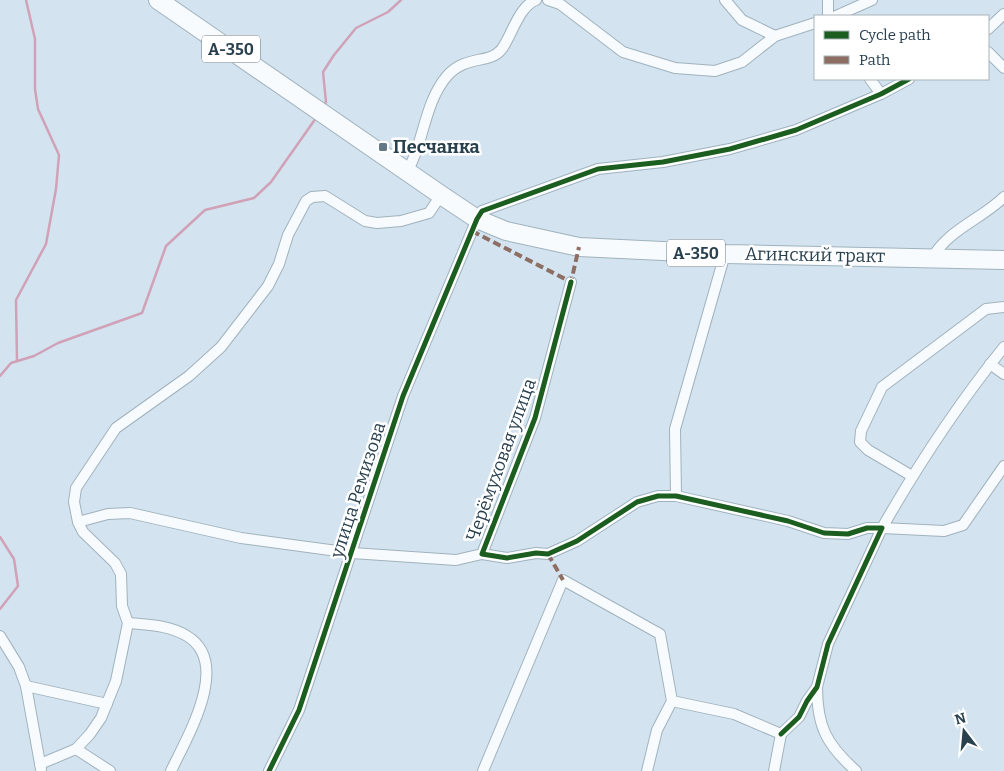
<svg xmlns="http://www.w3.org/2000/svg" width="1004" height="771" viewBox="0 0 1004 771" font-family="Bitter,serif">
<rect width="100%" height="100%" fill="#d3e4f0"/>
<g fill="none" stroke-linecap="round" stroke-linejoin="round">
<g stroke="#d0a1b7" stroke-width="2.5">
<polyline points="323,107 326,102 323,72 334,55 356,28 388,12 401,0"/>
<polyline points="17,361 16,300 46,244 56,189 59,155 38,109 35,89 35,39 26,0"/>
<polyline points="0,376 11,363 34,356 58,343 142,313 166,246 205,210 254,198 271,182 316,118"/>
<polyline points="0,537 14,559 18,586 0,609"/>
</g>
<g stroke="#a0b2be" stroke-width="12">
<g id="minor">
<polyline points="548,0 560,4 623,52 675,68 715,71 742,62 775,36 815,23"/>
<polyline points="725,0 742,20 775,36"/>
<polyline points="828,16 828,0"/>
<polyline points="836,16 872,0"/>
<polyline points="988,29 1004,14"/>
<polyline points="988,52 1004,68"/>
<polyline points="870,79 881,94"/>
<path d="M407,172C424,143 424,103 447,76C465,55 489,64 501,50C512,36 518,7 536,0"/>
<path d="M933,257C948,230 983,218 1004,197"/>
<polyline points="571,282 535,418 482,554 507,558 536,553 548,554 577,541 637,502 658,496 676,496 788,521 824,533 848,534 867,528 882,528 828,644 817,687 807,701 799,717 781,734"/>
<path d="M1004,347C958,404 918,465 882,528L944,531L963,525L1004,466"/>
<polyline points="990,364 1004,374"/>
<polyline points="912,476 868,450 860,442 861,431 882,387 986,309 1004,307"/>
<polyline points="676,496 675,429 725,254"/>
<polyline points="78,522 108,514 130,513 241,538 352,553 456,560 482,554"/>
<path d="M128,623C148,625 169,625 187,636C232,663 187,737 171,771"/>
<polyline points="0,636 19,667 26,686 41,769"/>
<polyline points="26,686 107,704"/>
<path d="M817,687C817,727 827,745 856,771"/>
<polyline points="672,701 734,714 781,734"/>
<polyline points="76,749 110,771"/>
<polyline points="40,764 76,749 90,734 101,718 116,681 128,623 122,606 121,574 115,563 83,532 78,522 74,502 76,488 116,428 189,376 221,347 268,286 279,264 288,235 306,201 312,197 325,196 365,221 377,223 401,221 429,213 441,195"/>
<polyline points="269,771 299,710 403,396 477,219 482,211 598,169 663,162 730,149 796,130 881,94 909,79"/>
<polyline points="483,771 563,580 660,634 672,701 657,730 647,771"/>
<polyline points="774,771 781,734"/>
</g>
</g>
<g stroke="#a0b2be" stroke-width="20">
<polyline id="trunk" points="158,0 441,195 477,219 506,231 579,247 725,254 1004,260"/>
</g>
<use href="#minor" stroke="#f8fbfd" stroke-width="10"/>
<use href="#trunk" stroke="#f8fbfd" stroke-width="18"/>
<g stroke="#8d6e63" stroke-width="4" stroke-dasharray="8 4" stroke-linecap="butt">
<polyline points="472,231 571,282 579,247"/>
<polyline points="548,554 563,580"/>
</g>
<g stroke="#fff" stroke-width="8">
<g id="cycleway">
<polyline points="571,282 535,418 482,554 507,558 536,553 548,554 577,541 637,502 658,496 676,496 788,521 824,533 848,534 867,528 882,528 828,644 817,687 807,701 799,717 781,734"/>
<polyline points="269,771 299,710 403,396 477,219 482,211 598,169 663,162 730,149 796,130 881,94 909,79"/>
</g>
</g>
<use href="#cycleway" stroke="#1b5e20" stroke-width="5"/>
</g>
<rect fill="#647987" stroke="#fff" stroke-width="2" x="378" y="142" width="10" height="10" rx="2.5"/>
<g text-anchor="middle" dominant-baseline="central" stroke-width="5" stroke-linejoin="round" paint-order="stroke">
<g fill="#fff" stroke="#697984" stroke-width="1">
<rect x="202" y="35.5" width="58" height="27" rx="4"/>
<rect x="667" y="239.5" width="58" height="27" rx="4"/>
</g>
<g font-size="16" font-weight="bold" fill="#29404f">
<text x="231" y="49">А-350</text>
<text x="696" y="253">А-350</text>
</g>
<g font-size="18" font-weight="bold" fill="#29404f" stroke="#fff" text-anchor="start">
<text x="393" y="147">Песчанка</text>
</g>
<g font-size="18" fill="#29404f" stroke="#fff">
<text transform="translate(815 255) rotate(1)">Агинский тракт</text>
<text transform="translate(501 460) rotate(-70)">Черёмуховая улица</text>
<text transform="translate(358 490) rotate(-72)">улица Ремизова</text>
</g>
</g>
<rect x="814" y="15" width="175" height="65" fill="#ffffff" stroke="#a9b3b9"/>
<rect x="824" y="31" width="25" height="8" fill="#1b5e20" stroke="#a9b3b9"/>
<text x="859" y="40" font-size="15" fill="#29404f">Cycle path</text>
<rect x="824" y="56" width="25" height="8" fill="#8d6e63" stroke="#a9b3b9"/>
<text x="859" y="65" font-size="15" fill="#29404f">Path</text>
<g transform="translate(964 731) rotate(344)" stroke="#ffffff" stroke-width="4" paint-order="stroke">
<path d="M0-4L9 19L0 12L-9 19Z" fill="#29404f"/>
<text y="-8" font-size="14" font-weight="bold" text-anchor="middle" fill="#29404f">N</text>
</g>
</svg>
